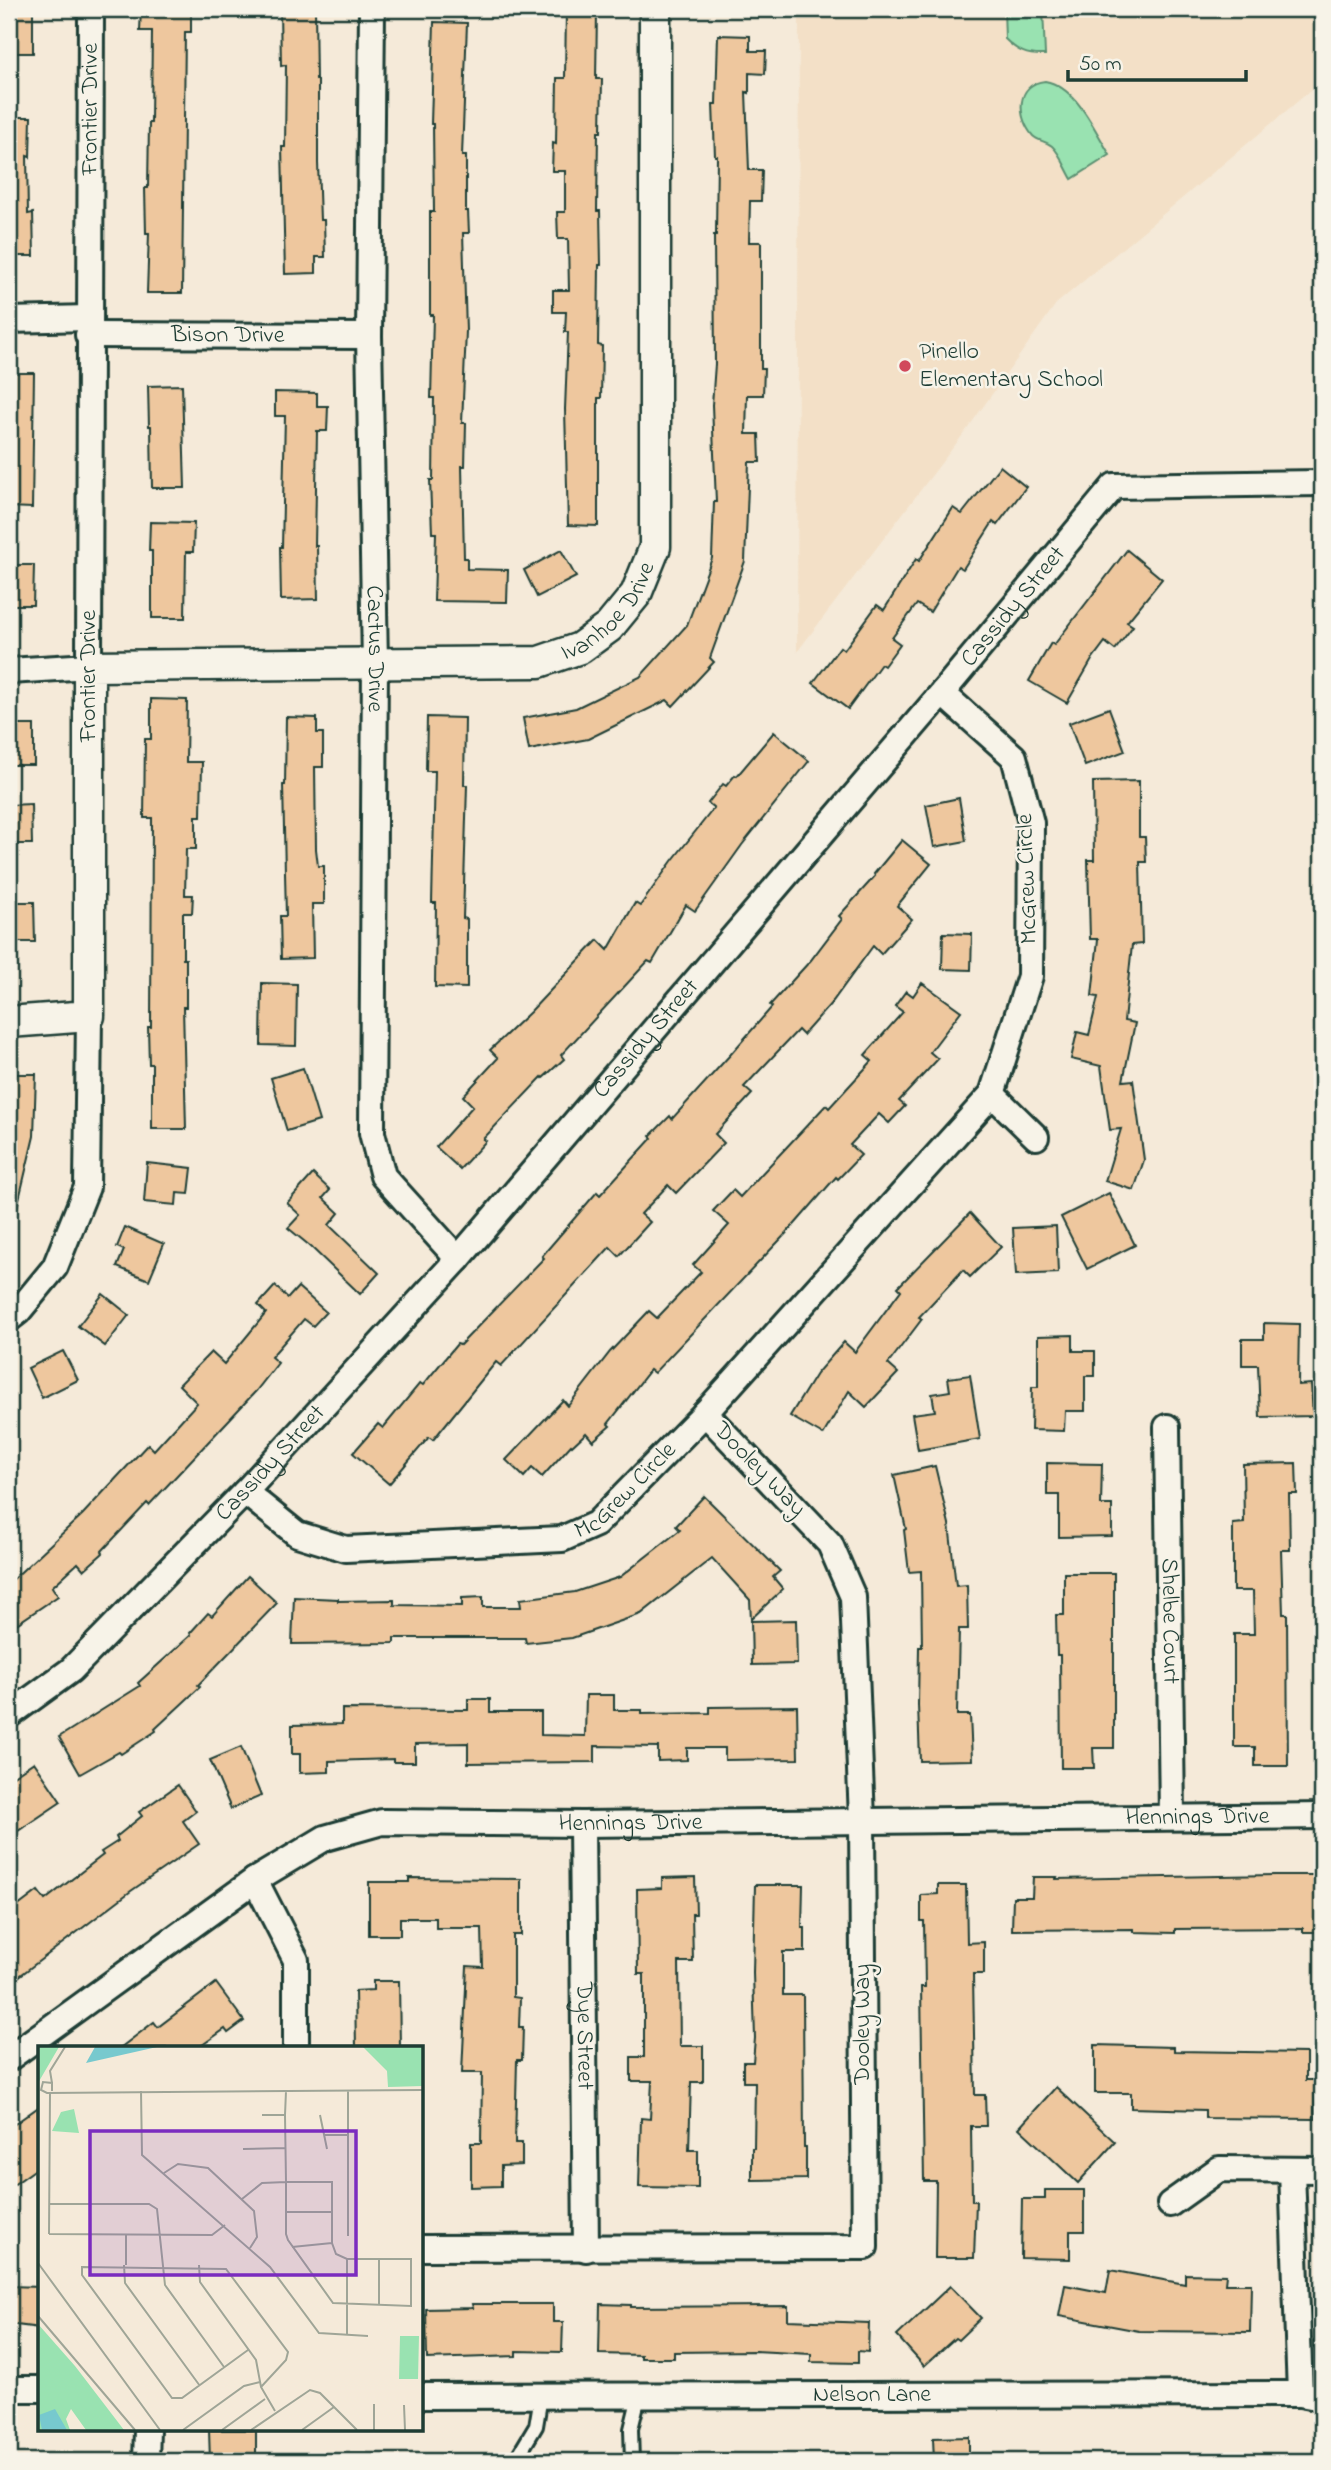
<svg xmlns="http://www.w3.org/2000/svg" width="1331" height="2470" viewBox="0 0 1331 2470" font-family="'Indie Flower',sans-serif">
<rect width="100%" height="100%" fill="#f5ead9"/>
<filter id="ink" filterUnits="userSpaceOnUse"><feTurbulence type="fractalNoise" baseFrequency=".0143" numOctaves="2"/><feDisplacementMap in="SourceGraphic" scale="14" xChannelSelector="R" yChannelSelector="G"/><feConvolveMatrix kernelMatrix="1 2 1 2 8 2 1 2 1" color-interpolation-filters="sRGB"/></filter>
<g filter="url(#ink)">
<polygon fill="#f3e0c7" points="799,9 1322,9 1322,81 1056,304 968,428 797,652"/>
<g fill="#99e2b1" stroke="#5c9072" stroke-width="2">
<path d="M1004,9H1043L1045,55C1027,56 1017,51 1005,39Z"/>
<path d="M1045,81C1077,87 1094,129 1110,155L1072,179C1066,169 1060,153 1052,146C1046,141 1038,141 1033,136C1017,118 1015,84 1045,81Z"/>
</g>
<g fill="#eec79e" stroke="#1f3d34" stroke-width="2">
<rect x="9" y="9" width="24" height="44"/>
<polygon points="141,9 191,10 191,32 185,32 182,293 147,293 149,233 146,233 145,188 148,188 149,123 151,123 152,31 140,31"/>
<polygon points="280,9 315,9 316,80 318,80 318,163 320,220 324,220 325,257 316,257 316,273 285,274 282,147 285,147 286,65 281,66"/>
<polygon points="566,11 597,11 596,79 602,79 601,132 598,132 597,211 600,211 601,265 599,265 598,345 602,346 601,398 598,398 598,526 568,525 565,409 568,332 565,332 566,312 553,312 553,290 569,290 568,239 558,239 557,212 565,212 565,171 552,171 553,143 556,144 557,78 565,78"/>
<polygon points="434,22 467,23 462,156 466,156 466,211 468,211 469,233 463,233 466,331 462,423 466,423 465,466 462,466 464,558 467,558 467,569 508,570 507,602 434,601 436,533 432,533 430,480 433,480 434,398 431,398 433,315 430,315 430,212 434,212 433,124 431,124"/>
<polygon points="718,35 750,36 750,51 766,51 765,74 749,73 749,93 746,92 749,170 762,170 761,201 750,201 749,242 761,242 761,369 764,369 763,395 747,395 746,434 759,434 760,462 749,462 745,561 710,658 714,662 673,706 667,700 588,739 529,750 523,718 576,708 640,677 687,625 712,558 714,502 716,502 712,405 715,364 714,235 716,235 717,156 715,156 713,104 716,104"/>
<polygon points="9,117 31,117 30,157 27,156 28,214 33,213 34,256 9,256"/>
<polygon points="9,373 34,373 32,508 9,507"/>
<polygon points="182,385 185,488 152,488 151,426 149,426 148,386"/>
<polygon points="275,392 317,393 317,406 328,406 327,431 317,431 315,546 317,546 318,599 281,600 280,547 282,547 285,416 275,416"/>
<polygon points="1000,466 1026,487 997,525 993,522 963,569 958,566 930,612 917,604 892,638 900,644 884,666 881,664 848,709 813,683 840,647 844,650 877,605 884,610 916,559 919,561 953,508 962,514"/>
<polygon points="150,522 194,523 193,552 186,552 185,618 152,618 152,551 149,551"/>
<polygon points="561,550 576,577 537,597 524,570"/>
<polygon points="1127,550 1162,579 1127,622 1133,626 1115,650 1105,642 1093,658 1067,703 1029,681 1051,643 1054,645"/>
<polygon points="9,565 34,565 33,605 9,605"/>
<polygon points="151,699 187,700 186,762 202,762 201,816 196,816 196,849 186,849 185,895 193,895 192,913 183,913 183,959 186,959 186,1007 183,1007 186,1129 152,1129 152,1064 149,1064 148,1027 151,1027 152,818 144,818 145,739 151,739"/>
<polygon points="1109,708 1125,751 1085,766 1069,723"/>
<polygon points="286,717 317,718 317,733 323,733 323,767 315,767 316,849 318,866 324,866 324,904 312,904 313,958 281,959 280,916 286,916 283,785 285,785"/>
<polygon points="427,717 465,718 464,785 467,785 463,918 467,919 467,988 435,987 436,903 432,903 435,771 426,771"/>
<rect x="9" y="725" width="25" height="40"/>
<polygon points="774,732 809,761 742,845 695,911 686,905 652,963 648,961 561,1055 564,1059 543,1078 542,1077 483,1139 486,1141 460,1169 436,1147 473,1106 463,1096 498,1058 490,1050 530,1012 598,940 608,950 635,903 640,906 672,861 714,808 708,803 723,784 726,786 735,775 737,776"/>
<polygon points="1139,781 1139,837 1145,837 1146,862 1140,862 1142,944 1132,945 1124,1021 1135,1023 1123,1081 1133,1080 1144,1160 1134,1190 1105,1181 1121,1129 1110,1130 1101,1066 1071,1059 1077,1032 1089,1035 1098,997 1092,996 1098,939 1090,939 1088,860 1094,860 1093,782"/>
<polygon points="959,798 966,841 934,847 926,805"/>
<polygon points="31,804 32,844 9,844 9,805"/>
<polygon points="902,840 931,864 897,906 912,919 881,954 873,946 833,1001 803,1035 798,1030 744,1087 752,1094 715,1134 724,1143 676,1193 668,1185 641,1214 650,1222 619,1256 610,1247 501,1366 496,1362 433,1440 429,1437 389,1484 353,1453 378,1424 383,1428 420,1383 423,1385 457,1344 460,1345 544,1258 542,1256 597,1192 600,1195 652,1138 650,1136 670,1116 672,1119 730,1055 772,1007 770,1005 811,960 842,919 839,916 875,876 874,874"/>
<polygon points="9,902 34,902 35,942 9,942"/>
<polygon points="943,933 972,934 971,970 942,969"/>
<polygon points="262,983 297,984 296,1046 261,1045"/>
<polygon points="922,983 961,1011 930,1052 938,1059 899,1101 905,1106 889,1123 879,1114 850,1145 861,1155 838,1179 836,1177 795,1224 654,1373 650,1370 608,1424 610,1426 593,1441 586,1433 572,1446 571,1445 542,1477 532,1468 524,1477 506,1460 563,1400 568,1406 610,1352 649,1311 657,1318 701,1272 693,1265 729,1225 713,1211 733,1190 740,1197 826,1105 829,1108 872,1061 865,1055 903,1012 895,1006 906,991 913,996"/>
<polygon points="303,1068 319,1121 287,1131 271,1078"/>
<polygon points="9,1074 36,1074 34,1136 16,1212 9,1211"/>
<polygon points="147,1163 192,1168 189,1194 177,1193 176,1205 144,1202"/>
<polygon points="313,1174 330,1190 323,1198 339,1213 329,1225 379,1273 360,1294 310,1246 288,1228 300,1215 287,1203"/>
<polygon points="1109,1193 1135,1245 1087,1269 1061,1217"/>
<polygon points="970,1213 1001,1247 970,1277 963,1270 919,1317 922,1319 888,1364 898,1373 866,1407 849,1391 823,1435 790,1416 816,1374 844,1342 855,1352 901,1290 898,1287"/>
<polygon points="1056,1226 1058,1273 1016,1275 1013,1228"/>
<polygon points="125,1227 164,1244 149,1280 117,1267 124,1250 117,1247"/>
<polygon points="275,1286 288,1298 298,1287 326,1312 313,1326 304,1319 271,1357 278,1363 256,1391 149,1505 147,1503 102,1551 103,1553 84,1570 78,1563 52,1587 58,1596 9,1629 9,1583 83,1514 148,1444 154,1450 197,1403 179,1385 211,1352 224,1364 266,1313 258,1305"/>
<polygon points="103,1294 129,1315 105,1346 78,1326"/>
<polygon points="1264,1323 1299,1324 1298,1385 1311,1384 1313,1416 1260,1417 1258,1365 1242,1365 1242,1339 1264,1339"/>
<polygon points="1073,1335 1073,1351 1095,1351 1095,1376 1085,1376 1085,1411 1065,1411 1064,1431 1031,1430 1032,1387 1038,1387 1038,1336"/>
<polygon points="63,1351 78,1380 42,1398 28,1368"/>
<polygon points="970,1375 980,1439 918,1450 912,1414 935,1411 932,1394 950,1391 948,1378"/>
<polygon points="1047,1463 1102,1464 1101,1505 1112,1505 1112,1536 1059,1537 1059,1495 1047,1495"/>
<polygon points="1296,1463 1297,1494 1289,1494 1290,1550 1281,1550 1283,1614 1287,1614 1288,1766 1255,1766 1255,1747 1234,1747 1234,1634 1254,1634 1253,1591 1233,1591 1233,1524 1244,1523 1243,1464"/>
<polygon points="935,1466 949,1524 956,1586 967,1585 968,1629 959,1629 957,1715 970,1715 972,1760 920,1761 918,1705 919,1647 922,1647 921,1571 909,1572 904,1530 906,1529 894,1475"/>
<polygon points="704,1496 780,1571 773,1577 783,1589 751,1619 750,1600 712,1558 641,1614 572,1638 526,1643 525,1638 394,1638 394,1643 292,1644 294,1597 338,1599 338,1601 394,1600 394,1605 462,1606 462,1598 483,1597 483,1607 521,1607 520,1599 575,1592 620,1577 680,1530 676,1526"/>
<polygon points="1064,1573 1114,1573 1114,1748 1093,1748 1094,1768 1061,1768 1060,1655 1057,1655 1056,1615 1064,1615"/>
<polygon points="248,1576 277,1603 198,1685 200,1687 155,1729 156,1731 121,1754 119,1752 80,1774 59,1737 140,1686 138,1683 191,1635 190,1633 208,1613 212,1616"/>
<polygon points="796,1620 797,1664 752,1665 751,1621"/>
<polygon points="586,1695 614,1695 614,1710 642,1710 642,1714 710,1713 710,1707 797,1706 798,1759 725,1760 725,1748 687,1748 687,1760 658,1761 658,1747 595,1746 595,1762 468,1763 468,1743 415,1744 415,1762 393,1762 393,1759 329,1761 329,1772 300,1773 300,1754 292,1754 292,1725 342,1724 342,1709 468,1710 468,1699 490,1699 490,1712 541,1712 541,1735 585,1736"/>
<polygon points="241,1747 261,1796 231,1809 210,1760"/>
<polygon points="34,1762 61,1802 9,1837 9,1779"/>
<polygon points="178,1785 196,1811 183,1821 199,1844 131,1891 9,1984 9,1913 38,1891 45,1900 103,1855 101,1852 118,1841 116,1837 142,1816 139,1812"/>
<polygon points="1275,1875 1322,1875 1322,1932 1303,1932 1303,1928 1175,1929 1175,1933 1134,1932 1134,1929 1012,1930 1013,1897 1032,1897 1033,1877 1057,1877 1056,1879"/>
<polygon points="695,1877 696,1914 692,1914 693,1962 679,1962 680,2046 703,2046 703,2082 691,2082 689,2150 698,2150 698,2188 639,2187 641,2118 650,2119 652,2081 631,2081 631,2057 644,2057 644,1974 638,1974 637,1889 662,1888 662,1878"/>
<polygon points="409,1878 521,1879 521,1935 513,1935 513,1997 520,1998 519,2027 523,2027 522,2060 517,2060 515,2143 522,2143 522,2165 501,2166 501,2186 471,2187 471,2143 481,2143 482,2073 462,2073 467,1966 483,1967 482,1928 436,1928 436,1918 400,1918 400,1935 369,1935 369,1882 409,1882"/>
<polygon points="755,1885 803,1885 802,1928 805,1928 805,1952 783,1952 783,1995 803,1995 804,2147 806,2147 806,2179 752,2180 752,2148 754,2148 755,2082 743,2082 743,2062 753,2062 755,2038 753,1973"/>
<polygon points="938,1885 966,1885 967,1943 984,1942 984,1974 973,1974 975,2095 985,2095 986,2126 971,2126 972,2201 976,2201 974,2258 935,2258 936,2181 924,2181 921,1987 925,1987 924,1921 921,1921 921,1895 938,1894"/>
<polygon points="373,1981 399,1981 400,2048 356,2048 355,1991 373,1990"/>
<polygon points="216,1983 244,2021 228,2033 225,2029 198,2048 120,2048 154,2022 158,2027"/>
<polygon points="1095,2045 1174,2047 1174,2051 1306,2053 1306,2080 1315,2080 1315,2119 1205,2118 1205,2110 1131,2108 1131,2093 1095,2093"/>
<polygon points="1056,2087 1115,2142 1078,2183 1019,2128"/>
<polygon points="40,2106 40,2166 9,2188 9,2128"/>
<polygon points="1045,2190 1084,2190 1084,2231 1070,2231 1070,2259 1021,2258 1022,2199 1045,2199"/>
<polygon points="1110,2270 1185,2284 1185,2274 1226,2275 1225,2284 1251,2284 1250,2332 1139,2331 1059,2316 1065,2285 1106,2293"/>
<polygon points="9,2286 40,2287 40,2328 9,2324"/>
<polygon points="950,2286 981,2318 958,2340 955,2338 924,2366 897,2336"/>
<polygon points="472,2304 553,2304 553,2322 563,2322 562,2352 516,2351 516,2356 427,2359 426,2309 473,2308"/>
<polygon points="600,2304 631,2305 631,2307 788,2306 788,2320 869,2323 868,2352 858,2351 858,2363 811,2362 811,2354 755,2351 674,2352 674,2358 641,2358 641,2355 599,2354"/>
<polygon points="209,2430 256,2430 256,2461 210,2461"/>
<polygon points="969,2437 969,2461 934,2461 933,2438"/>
</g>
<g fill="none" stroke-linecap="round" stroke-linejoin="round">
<g stroke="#1f3d34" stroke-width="18">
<g id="service">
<polyline points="515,2461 536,2426 541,2396"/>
<polyline points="632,2461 631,2429 639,2396"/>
</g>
</g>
<g stroke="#1f3d34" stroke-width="30">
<g id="minor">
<path id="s1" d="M372,9L369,336L375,663L372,1133L383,1176L458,1259"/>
<polyline points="9,320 88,318"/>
<path id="s2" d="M88,335L369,336"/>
<path id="s3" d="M9,671L89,666L91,9"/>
<polyline points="992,1094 1036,1137"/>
<polyline points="9,1319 18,1312 55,1267 87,1187 89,1016"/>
<path id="s4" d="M1167,1427L1172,1817"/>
<path id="s5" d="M245,1492L297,1534L346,1549L562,1539L596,1524L705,1413L992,1094L1030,976L1031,823L1014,757L942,693"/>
<path id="s6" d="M9,1715L71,1670L245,1492L458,1259L942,693L1114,486L1322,483"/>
<path id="s7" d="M582,1824L586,2249"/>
<polyline points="255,1880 296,1960 296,2048"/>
<path id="s8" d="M9,2058L255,1880L325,1838L382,1822L582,1824L1322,1816"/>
<polyline points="1292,2170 1300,2394"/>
<polyline points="1170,2204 1219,2169 1322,2170"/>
<polyline points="422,2248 865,2247 862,1819 853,1597 830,1544 705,1413"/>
<polyline points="9,2389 40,2389"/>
<path id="s9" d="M422,2396L1300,2394L1322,2398"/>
<polyline points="146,2461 147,2430"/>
</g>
</g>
<g stroke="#1f3d34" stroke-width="35">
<g id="tertiary">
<path id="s10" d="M9,1022L89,1016V666L539,662L580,648L609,627L636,594L655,547V9"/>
</g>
</g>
<use href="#service" stroke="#f7f3e8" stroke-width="12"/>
<use href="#minor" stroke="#f7f3e8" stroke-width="24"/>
<use href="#tertiary" stroke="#f7f3e8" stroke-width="30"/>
</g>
</g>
<circle fill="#d1495b" stroke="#f7f3e8" stroke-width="2.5" cx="905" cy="366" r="7"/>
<g text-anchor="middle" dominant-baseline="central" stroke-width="5" stroke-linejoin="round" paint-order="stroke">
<g font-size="24" fill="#1f3d34" stroke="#f7f3e8">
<text stroke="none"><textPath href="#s3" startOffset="637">Frontier Drive</textPath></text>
<text stroke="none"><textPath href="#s2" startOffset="140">Bison Drive</textPath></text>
<text stroke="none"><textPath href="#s10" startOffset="970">Ivanhoe Drive</textPath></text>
<text stroke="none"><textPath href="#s6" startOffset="1498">Cassidy Street</textPath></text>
<text stroke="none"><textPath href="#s1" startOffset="640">Cactus Drive</textPath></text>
<text transform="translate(89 676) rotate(-90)">Frontier Drive</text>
<text transform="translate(1028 879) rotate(-92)">McGrew Circle</text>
<text stroke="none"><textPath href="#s6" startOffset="931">Cassidy Street</textPath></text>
<text stroke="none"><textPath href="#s6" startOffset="364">Cassidy Street</textPath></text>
<text transform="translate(759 1470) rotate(46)">Dooley Way</text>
<text stroke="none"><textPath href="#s5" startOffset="415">McGrew Circle</textPath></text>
<text stroke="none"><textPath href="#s4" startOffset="194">Shelbe Court</textPath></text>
<text stroke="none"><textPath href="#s8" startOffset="1260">Hennings Drive</textPath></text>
<text stroke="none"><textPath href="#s8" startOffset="693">Hennings Drive</textPath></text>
<text transform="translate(863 2024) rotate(-90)">Dooley Way</text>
<text stroke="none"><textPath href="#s7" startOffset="212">Dye Street</textPath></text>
<text stroke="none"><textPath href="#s9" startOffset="450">Nelson Lane</textPath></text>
</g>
<g font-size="24" fill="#1f3d34" stroke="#f7f3e8" text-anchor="start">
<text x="919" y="352">Pinello<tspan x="919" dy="28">Elementary School</tspan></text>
</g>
</g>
<g transform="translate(38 2046)">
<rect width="385" height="385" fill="#f5ead9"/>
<path d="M0,1H21L0,37ZM325,1H385V40L350,41L349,25ZM36,63L41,87L14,85L23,66ZM0,278L37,320L86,384H48L33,363L28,373L32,384H0ZM362,290H381L380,333H361Z" fill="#99e2b1"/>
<path d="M57,1H119L48,17ZM17,363L29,384H4L1,369Z" fill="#77c9ce"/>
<path fill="none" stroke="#9fa597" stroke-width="2" d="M14,37L12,25L27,1M14,45V37L5,36L3,44L9,47L385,44M103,45L104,109L232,221L281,287L330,290M224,69H247M282,69L289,103M286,89H310M205,103L248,102M126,127L140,118L170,122L216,165L219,191L212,202M204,153L224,137L248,136H294V197L298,208L309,213H373V260L295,257L250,194L248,188V136L247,69L248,45M11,158H111L119,163L127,239L186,321M248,166H294M11,188L174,189L187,179M11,188L12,47M310,190V44M254,201L294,197M341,213V260M0,217L122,384M86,219L87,237L162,340M88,219V189M161,219L162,236L218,314L223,341L237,365M0,270L97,384M309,290V213M210,304L144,352H134L44,229V221L188,223L250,306L248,314L223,341M336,358V384M366,359L367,384M145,384L206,340L222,336M184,384L227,353M213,384L272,344L282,347L319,384M264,384L296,361"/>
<path fill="#7b2cbf" fill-opacity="0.15" stroke="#7b2cbf" stroke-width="3.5" d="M52,85H318V229H52Z"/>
<rect width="385" height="385" fill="none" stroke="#1f3d34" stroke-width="3.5"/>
</g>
<rect width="1331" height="2470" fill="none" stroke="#f7f3e8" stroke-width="35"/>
<rect x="18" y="18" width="1296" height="2435" fill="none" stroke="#1f3d34" stroke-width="2.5" filter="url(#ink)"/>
<path d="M1068 70v10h178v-10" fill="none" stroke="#1f3d34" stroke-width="3.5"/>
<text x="1079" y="70" font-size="21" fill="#1f3d34" stroke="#f7f3e8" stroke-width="5" paint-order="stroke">50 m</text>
</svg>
